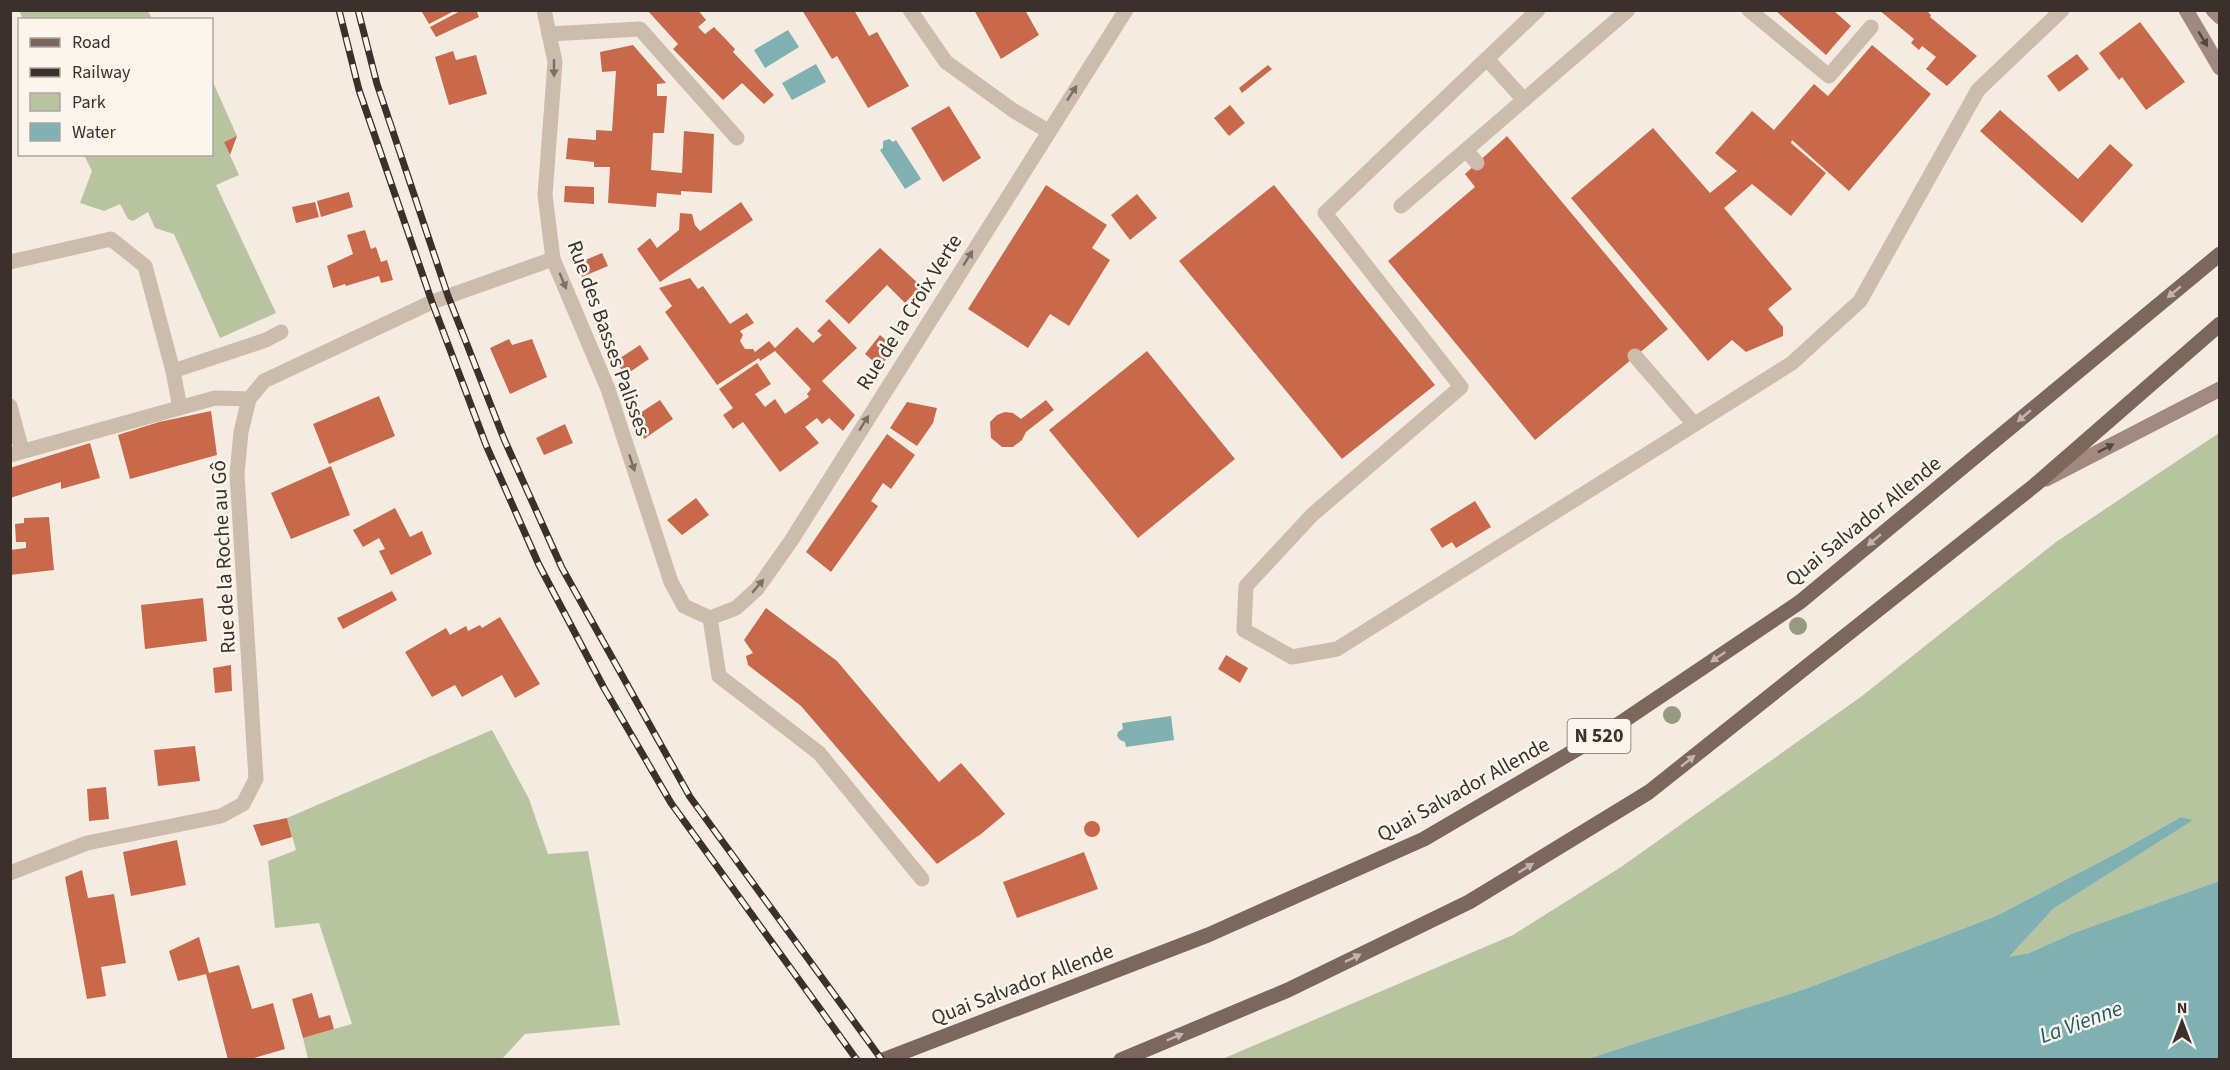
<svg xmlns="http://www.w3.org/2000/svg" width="2230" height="1070" viewBox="0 0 2230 1070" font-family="'Source Sans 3',sans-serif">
<rect width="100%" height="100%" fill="#f4ebe1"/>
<g fill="#b8c4a0">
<polygon points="19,11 148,11 152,19 23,19"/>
<polygon points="212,80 237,136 224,142 239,175 216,185 276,313 220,338 174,234 155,228 148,212 133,221 128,219 120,204 104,211 80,203 92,171 84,155 212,154"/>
<polygon points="2219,433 2219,881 2076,932 2029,953 2008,958 2053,909 2192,820 2181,817 2117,853 1996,916 1805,989 1587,1059 1220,1060 1513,935 1621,867 1862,696 2056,542"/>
<polygon points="492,730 529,799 548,854 588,851 620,1025 525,1034 502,1059 308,1059 303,1038 352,1024 319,923 275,928 268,861 296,850 287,818"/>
</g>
<g fill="#7fb0b2">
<polygon points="788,30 799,47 765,68 754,50"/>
<polygon points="816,64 826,82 792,100 782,83"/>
<polygon points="889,139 893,142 896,140 921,179 905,189 880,150 883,148 883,141"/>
<polygon points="1171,716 1174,740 1126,747 1125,742 1120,740 1117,736 1118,732 1123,729 1122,723"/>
<polygon points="2181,817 2193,820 2053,909 2009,957 2029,953 2076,932 2219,881 2219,1059 1587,1059 1805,989 1996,916 2117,853"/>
</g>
<g fill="#c8694b">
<polygon points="424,10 456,10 429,24 422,12"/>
<polygon points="462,10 476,10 479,17 436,37 430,27"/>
<polygon points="647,10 698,10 706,20 698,27 705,34 714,27 735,49 733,52 774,95 764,104 742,83 723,100 673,49 678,44"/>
<polygon points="802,10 854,10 869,36 877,32 909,86 868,108 837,56 832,59"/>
<polygon points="974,10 1025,10 1039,35 1001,59"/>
<polygon points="1775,10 1833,10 1851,26 1826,55"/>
<polygon points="1879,10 1926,10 1931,15 1930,17 1977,56 1947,86 1926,69 1936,57 1922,46 1919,50 1911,43 1914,39"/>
<polygon points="2140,22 2185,82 2146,110 2122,77 2119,80 2099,53"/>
<polygon points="633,45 666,83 657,84 657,96 667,96 664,133 653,133 651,170 682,173 684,131 714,134 712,193 681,191 681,195 657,193 656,207 608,203 610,167 594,167 594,162 566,159 568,138 596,140 596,130 612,131 616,71 602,72 600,52"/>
<polygon points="1872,45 1931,94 1849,191 1792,140 1791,143 1826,173 1791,216 1752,184 1724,208 1792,289 1768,309 1783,327 1783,336 1746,352 1732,340 1708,361 1571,198 1653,128 1710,193 1737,171 1715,153 1752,111 1774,130 1814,84 1828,96"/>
<polygon points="453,51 456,60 476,55 487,94 449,105 435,57"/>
<polygon points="2077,54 2089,69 2059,92 2047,76"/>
<polygon points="1268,65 1272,69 1242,93 1239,88"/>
<polygon points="1230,105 1245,123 1229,136 1214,118"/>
<polygon points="949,106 981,158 943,182 911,128"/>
<polygon points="2000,110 2078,179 2110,144 2133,165 2082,223 1980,131"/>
<polygon points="237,136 230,155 224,142"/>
<polygon points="1507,136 1668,329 1535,440 1388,261 1475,187 1465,174"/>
<polygon points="1046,185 1107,225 1092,248 1110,260 1069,326 1050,314 1028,348 968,309"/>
<polygon points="1274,185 1435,385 1342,459 1179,261"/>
<polygon points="565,186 594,187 594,204 564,202"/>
<polygon points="349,192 353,207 321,217 317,201"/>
<polygon points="1137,194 1157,218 1130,240 1111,215"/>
<polygon points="315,202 319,217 296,223 292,207"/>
<polygon points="741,202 753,220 660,282 637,249 650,238 657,248 679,230 680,213 692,214 695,225 700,231"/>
<polygon points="365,230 371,249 376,247 381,262 387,260 393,280 381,283 379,276 346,286 345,284 333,288 327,266 353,254 347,235"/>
<polygon points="880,248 921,286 905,303 887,285 849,324 825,301"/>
<polygon points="602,253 608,266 582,277 576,264"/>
<polygon points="690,278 698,289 703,286 730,324 747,313 754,323 740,331 743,335 740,341 745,349 753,349 755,352 769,341 775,348 797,327 813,343 822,335 817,331 829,319 857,348 822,381 855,415 843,431 829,418 822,424 817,418 805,427 819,443 780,472 743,422 733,429 723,415 733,408 719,389 757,363 771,384 755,394 765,407 775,399 785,414 809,397 807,394 811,389 775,351 760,361 759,358 717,385 665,312 672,306 659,288"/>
<polygon points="880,335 893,347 881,368 865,354"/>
<polygon points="509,339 512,345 532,339 547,377 510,394 490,348"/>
<polygon points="640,345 649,359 624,376 617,360"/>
<polygon points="1147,351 1235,459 1138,538 1049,430"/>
<polygon points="379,396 395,436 329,464 313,424"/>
<polygon points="660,400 673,419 644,439 637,415"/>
<polygon points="1046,400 1054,410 1026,432 1022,440 1013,447 1002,447 991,438 990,422 997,415 1005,412 1013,413 1021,419"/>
<polygon points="907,402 937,408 933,423 917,446 890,428"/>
<polygon points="211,411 217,455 130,479 118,435 159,422"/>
<polygon points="565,424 573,443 544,455 536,438"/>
<polygon points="887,434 915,455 891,489 883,483 871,501 878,506 831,572 806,552"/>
<polygon points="90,443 100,478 61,489 61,482 10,498 10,468"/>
<polygon points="331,466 350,515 291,539 271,493"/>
<polygon points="696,498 709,515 682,535 667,520"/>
<polygon points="1475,501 1491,527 1456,548 1452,542 1442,548 1430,529"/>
<polygon points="395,508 410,537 422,531 432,554 391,575 379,551 385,549 379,538 363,547 353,530"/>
<polygon points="49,517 54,570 10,575 10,550 26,548 26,542 16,542 15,524 24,523 24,518"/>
<polygon points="392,591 397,600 343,629 337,618"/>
<polygon points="203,598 207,641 145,649 141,605"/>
<polygon points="766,608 837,661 939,782 961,763 1005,814 981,834 937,864 801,706 748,665 746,656 753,653 744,640"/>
<polygon points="500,617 540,684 515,698 502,675 462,697 455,685 432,697 405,652 446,628 450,635 466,626 468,631 480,625 482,628"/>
<polygon points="1226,655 1248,668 1240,683 1218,669"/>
<polygon points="231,665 232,691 215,693 213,668"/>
<polygon points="195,746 200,781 158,786 154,750"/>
<polygon points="106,787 109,819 89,821 87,789"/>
<polygon points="287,818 292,837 261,846 253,825"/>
<circle cx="1092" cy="829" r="8"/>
<polygon points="177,840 186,885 131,896 123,852"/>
<polygon points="1084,852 1098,889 1017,918 1003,882"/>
<polygon points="82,870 88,898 114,894 126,963 101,967 106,996 87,999 65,877"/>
<polygon points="199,937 209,973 239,965 252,1009 273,1003 285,1049 247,1060 228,1060 206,974 178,981 169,951"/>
<polygon points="312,993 319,1018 330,1015 334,1029 303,1038 292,999"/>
</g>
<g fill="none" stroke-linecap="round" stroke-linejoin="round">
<g stroke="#cdbbac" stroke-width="15">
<polyline points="1538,10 1325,213 1461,387 1312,515 1246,586 1244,630 1292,657 1337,649 1792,363 1860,301 1978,90 2062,10"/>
<polyline points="1749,10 1829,76 1871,27"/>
<polyline points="549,34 640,29 737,138"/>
<polyline points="1487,59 1524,100"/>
<polyline points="1466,150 1477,163"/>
<polyline points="1401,206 1628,10"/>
<polyline points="10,262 111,239 145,266 173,371 266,340 281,332"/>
<polyline points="1635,356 1694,424"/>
<polyline points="173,371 180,408"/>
<polyline points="10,406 22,451"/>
<polyline points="10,455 215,398 249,399"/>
<polyline points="710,618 719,676 819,753 922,879"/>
</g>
<g stroke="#cdbbac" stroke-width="15">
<polyline points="544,10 555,62 545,195 553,259 608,389 671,582 684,606 710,618 736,608 757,589 791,541 1126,10"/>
<polyline points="910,10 946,62 1014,111 1048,131"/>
<polyline points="10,873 87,843 221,816 243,804 256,779 237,474 241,432 249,399 264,381 432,302 553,259"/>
</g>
<g stroke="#a18a7d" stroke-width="15">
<polyline points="2186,10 2220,68"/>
<polyline points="2213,10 2220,17"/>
<polyline points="2046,479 2220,389"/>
</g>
<g stroke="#7d675c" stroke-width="15">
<polyline points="883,1060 1208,935 1424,839 1613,728 1800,602 2220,254"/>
<polyline points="1121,1060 1288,990 1469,902 1649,792 2035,485 2220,324"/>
</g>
<g stroke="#3b302b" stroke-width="7">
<g id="rail">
<polyline points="339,10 359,90 432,302 486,445 539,565 604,688 671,803 857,1060"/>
<polyline points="358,10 377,84 448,296 504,439 562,568 690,797 882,1060"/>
</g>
</g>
<use href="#rail" stroke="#fbf5ee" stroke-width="4.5" stroke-dasharray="14" stroke-linecap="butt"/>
</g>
<g fill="#969b7f">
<circle cx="1798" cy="626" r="9"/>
<circle cx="1672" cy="715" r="9"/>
</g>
<defs><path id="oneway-solid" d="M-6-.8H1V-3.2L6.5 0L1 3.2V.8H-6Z" transform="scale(1.5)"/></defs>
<g fill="#544640">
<use href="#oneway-solid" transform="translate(2203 39) rotate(59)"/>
<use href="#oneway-solid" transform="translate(2106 448) rotate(-27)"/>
</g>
<g fill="#7d6f65">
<use href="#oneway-solid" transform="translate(554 68) rotate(90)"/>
<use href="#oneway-solid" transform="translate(1072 93) rotate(-57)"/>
<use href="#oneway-solid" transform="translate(968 258) rotate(-58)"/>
<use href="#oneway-solid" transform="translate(563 281) rotate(67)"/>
<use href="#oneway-solid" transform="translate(864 423) rotate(-58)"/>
<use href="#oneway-solid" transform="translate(632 463) rotate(72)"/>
<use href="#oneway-solid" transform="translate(758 586) rotate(-50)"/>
</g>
<g fill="#c2b5ac">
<use href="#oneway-solid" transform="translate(2174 292) rotate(140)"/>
<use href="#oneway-solid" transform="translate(2024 416) rotate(140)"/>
<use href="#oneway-solid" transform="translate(1874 540) rotate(140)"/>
<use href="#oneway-solid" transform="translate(1718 657) rotate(146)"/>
<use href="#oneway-solid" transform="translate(1688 761) rotate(-39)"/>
<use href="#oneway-solid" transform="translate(1526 868) rotate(-32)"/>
<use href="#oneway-solid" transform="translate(1353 958) rotate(-26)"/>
<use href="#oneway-solid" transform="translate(1175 1037) rotate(-23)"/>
</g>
<g text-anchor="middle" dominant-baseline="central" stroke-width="5" stroke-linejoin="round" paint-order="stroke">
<rect fill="#fbf5ee" stroke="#756b66" stroke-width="1.5" x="1567.5" y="719" width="63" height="34" rx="4.5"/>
<g font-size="20" font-weight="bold" fill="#3b302b">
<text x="1599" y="736">N 520</text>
</g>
<g font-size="21" fill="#3b302b" stroke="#fbf5ee">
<text transform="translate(909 312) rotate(-58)">Rue de la Croix Verte</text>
<text transform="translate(609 338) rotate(70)">Rue des Basses Palisses</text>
<text transform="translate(1863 521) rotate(-39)">Quai Salvador Allende</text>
<text transform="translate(223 557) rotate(-93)">Rue de la Roche au Gô</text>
<text transform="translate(1463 789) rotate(-29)">Quai Salvador Allende</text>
<text transform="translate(1022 984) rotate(-21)">Quai Salvador Allende</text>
</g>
<g font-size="22" font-style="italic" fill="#1f5a5e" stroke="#fbf5ee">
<text transform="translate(2081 1022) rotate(-20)">La Vienne</text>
</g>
</g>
<rect width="2230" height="1070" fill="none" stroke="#3b302b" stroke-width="24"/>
<rect x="18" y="18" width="195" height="138" fill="#fbf5ee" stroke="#aea6a0" stroke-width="1.5"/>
<rect x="30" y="38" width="30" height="9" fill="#7d675c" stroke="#aea6a0" stroke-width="1.5"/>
<text x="72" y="48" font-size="18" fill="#3b302b">Road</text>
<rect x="30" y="68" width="30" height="9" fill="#3b302b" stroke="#aea6a0" stroke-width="1.5"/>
<text x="72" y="78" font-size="18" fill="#3b302b">Railway</text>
<rect x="30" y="93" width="30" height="18" fill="#b8c4a0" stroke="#aea6a0" stroke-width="1.5"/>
<text x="72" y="108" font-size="18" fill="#3b302b">Park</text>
<rect x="30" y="123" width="30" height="18" fill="#7fb0b2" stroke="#aea6a0" stroke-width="1.5"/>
<text x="72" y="138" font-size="18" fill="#3b302b">Water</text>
<g transform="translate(2182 1022)" stroke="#fbf5ee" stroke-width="4.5" paint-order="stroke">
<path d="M0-4.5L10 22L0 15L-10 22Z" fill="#3b302b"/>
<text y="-9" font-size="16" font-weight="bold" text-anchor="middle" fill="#3b302b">N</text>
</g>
</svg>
